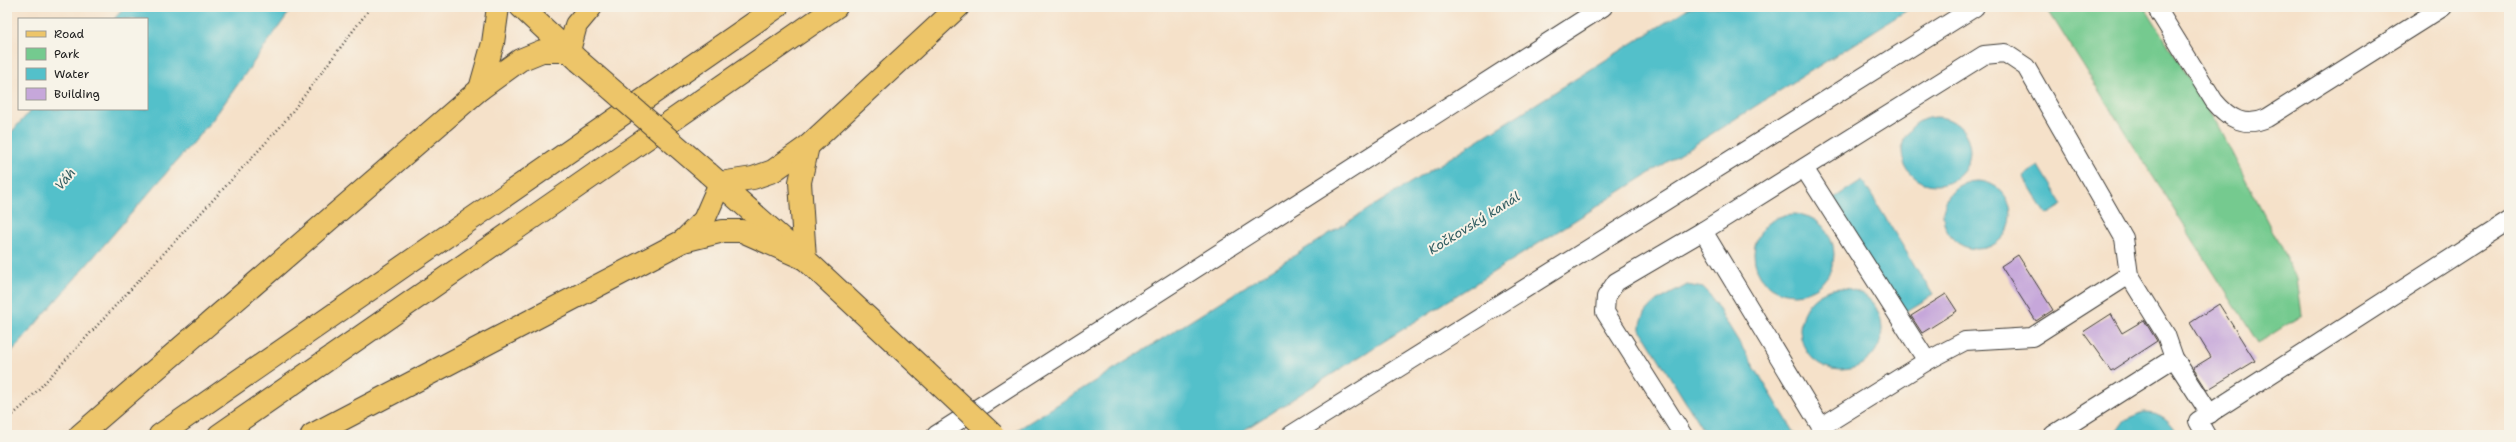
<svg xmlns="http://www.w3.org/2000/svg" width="2516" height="442" viewBox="0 0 2516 442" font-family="'Shantell Sans',sans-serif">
<rect width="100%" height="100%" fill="#f7f3e8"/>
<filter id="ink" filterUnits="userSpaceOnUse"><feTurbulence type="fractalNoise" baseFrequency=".025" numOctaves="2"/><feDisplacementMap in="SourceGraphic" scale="8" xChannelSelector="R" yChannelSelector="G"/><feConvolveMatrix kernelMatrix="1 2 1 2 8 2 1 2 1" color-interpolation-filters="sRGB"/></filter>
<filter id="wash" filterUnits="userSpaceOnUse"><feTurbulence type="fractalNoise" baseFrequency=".012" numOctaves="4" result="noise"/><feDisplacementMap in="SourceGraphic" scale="16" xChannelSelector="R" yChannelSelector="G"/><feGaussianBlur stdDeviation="0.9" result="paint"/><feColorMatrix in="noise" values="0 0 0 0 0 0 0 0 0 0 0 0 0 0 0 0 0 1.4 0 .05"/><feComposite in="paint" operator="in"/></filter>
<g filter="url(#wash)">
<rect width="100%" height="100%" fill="#f5e1c9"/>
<polygon fill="#74ca8f" stroke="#487356" points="2046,7 2145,7 2216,122 2297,279 2302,315 2258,343"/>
<g fill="#53c0ca" stroke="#386e73">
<polygon points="125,7 293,7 213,119 7,357 7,137 32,109 147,109 147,19 114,19"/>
<polygon points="1690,7 1912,7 1236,435 1009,435"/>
<circle cx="1936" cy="151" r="34"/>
<polygon points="2039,166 2063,205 2047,215 2023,176"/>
<polygon points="1862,180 1933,295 1902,314 1831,200"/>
<circle cx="1977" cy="215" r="34"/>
<circle cx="1794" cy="254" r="40"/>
<path d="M1687,285L1703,288L1710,295L1796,435H1706L1641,330C1639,305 1669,296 1687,285Z"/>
<circle cx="1841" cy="329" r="41"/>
<path d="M2144,412C2160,412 2172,421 2178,435H2114L2125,420Z"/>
</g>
<g id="blocks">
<g fill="#c6a7da">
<polygon points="2018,255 2053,310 2036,321 2001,266"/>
<polygon points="1946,294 1957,311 1922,333 1911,316"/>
<polygon points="2219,304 2255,361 2207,390 2193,368 2211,357 2190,323"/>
<polygon points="2111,314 2122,333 2144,320 2157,341 2111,371 2083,332"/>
</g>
</g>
</g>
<g filter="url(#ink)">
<use href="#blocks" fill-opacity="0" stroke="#3d3a36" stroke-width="1"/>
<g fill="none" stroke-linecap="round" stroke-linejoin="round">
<g stroke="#3d3a36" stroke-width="20">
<g id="minor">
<path d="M2156,7L2214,101C2229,119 2245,128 2267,118L2443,7"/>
<polyline points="1804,168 1927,361"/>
<polyline points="1821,427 1927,361 1965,341 2032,337 2129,275"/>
<polyline points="936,435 1603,7"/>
<polyline points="1291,435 1975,7"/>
<polyline points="1683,435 1605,312 1606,297 1616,282 1703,231"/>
<polyline points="1826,435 1703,231 1984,55 2005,53 2026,67 2124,238 2129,275 2166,335 2174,358 2210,414"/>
<polyline points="2053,435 2174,358"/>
<polyline points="2206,435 2198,421 2509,221"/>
</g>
</g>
<g stroke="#3d3a36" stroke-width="24">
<g id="major">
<polyline points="521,7 579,61"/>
<polyline points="708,173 805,259 925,371"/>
</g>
</g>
<g stroke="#3d3a36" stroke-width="24">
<g id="highway">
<polyline points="480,89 493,43 498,7"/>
<polyline points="683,241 704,220 720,183 753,178 773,171 808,146 958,7"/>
<polyline points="805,259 800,182 808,146"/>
<polyline points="80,435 480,89 520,60 542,51 569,51 576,25 591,7"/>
<polyline points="160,435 777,7"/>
<polyline points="219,435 836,7"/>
<polyline points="312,435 683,241 723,231 742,231 805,259"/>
</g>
</g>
<polyline stroke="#3d3a36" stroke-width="2.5" stroke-dasharray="1 3" stroke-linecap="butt" points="7,420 24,405 282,125 371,7"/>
<use href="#minor" stroke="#fff" stroke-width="18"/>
<use href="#major" stroke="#edc569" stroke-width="22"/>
<use href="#highway" stroke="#edc569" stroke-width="22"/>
<g stroke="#3d3a36" stroke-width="24" stroke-linecap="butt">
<g id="major-bridge">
<polyline points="579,61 708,173"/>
<polyline points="925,371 993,435"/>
</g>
</g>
<use href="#major-bridge" stroke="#edc569" stroke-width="22"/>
</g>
</g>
<g text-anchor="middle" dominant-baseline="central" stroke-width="4" stroke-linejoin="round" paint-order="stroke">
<g font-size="13" font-style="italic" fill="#325e62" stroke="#f7f3e8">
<text transform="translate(65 179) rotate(-50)">Váh</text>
<text transform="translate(1474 223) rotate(-32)">Kočkovský kanál</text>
</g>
</g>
<rect width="2516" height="442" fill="none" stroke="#f7f3e8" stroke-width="24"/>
<rect x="18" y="18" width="130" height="92" fill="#f7f3e8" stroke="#9f9d96"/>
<rect x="26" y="31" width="20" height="6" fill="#edc569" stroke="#9f9d96"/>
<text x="54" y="38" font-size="12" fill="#1c1c1c">Road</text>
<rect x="26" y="48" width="20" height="12" fill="#74ca8f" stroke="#9f9d96"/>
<text x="54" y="58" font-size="12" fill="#1c1c1c">Park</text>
<rect x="26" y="68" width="20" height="12" fill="#53c0ca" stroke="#9f9d96"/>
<text x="54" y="78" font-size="12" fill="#1c1c1c">Water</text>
<rect x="26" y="88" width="20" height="12" fill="#c6a7da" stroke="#9f9d96"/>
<text x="54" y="98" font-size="12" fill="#1c1c1c">Building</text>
</svg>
